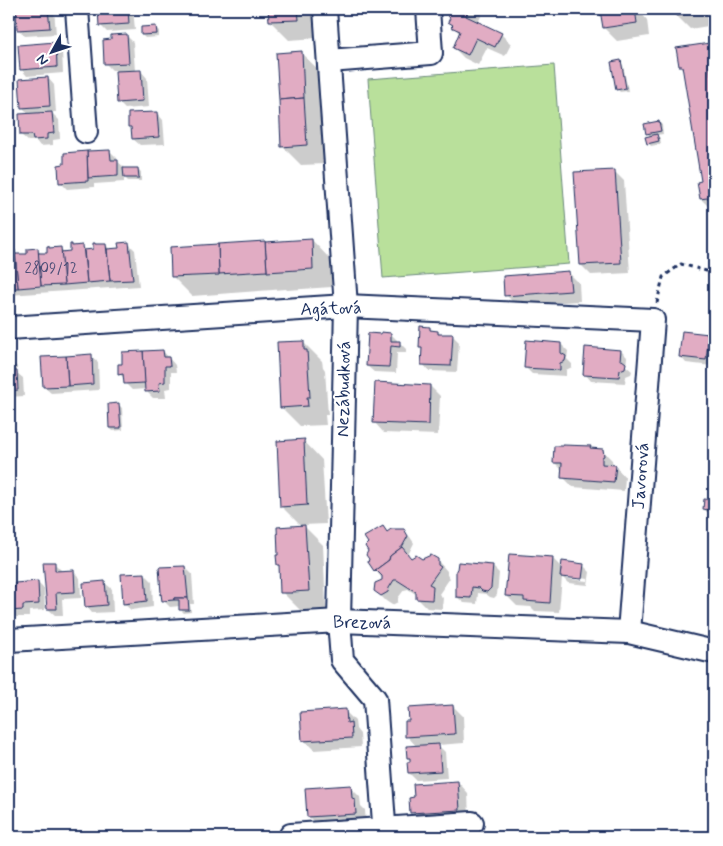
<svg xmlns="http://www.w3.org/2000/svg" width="723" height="846" viewBox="0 0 723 846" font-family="Mynerve,sans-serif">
<rect width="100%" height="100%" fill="#fff"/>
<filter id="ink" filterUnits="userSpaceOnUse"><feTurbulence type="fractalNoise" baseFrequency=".02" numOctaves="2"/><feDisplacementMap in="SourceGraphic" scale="10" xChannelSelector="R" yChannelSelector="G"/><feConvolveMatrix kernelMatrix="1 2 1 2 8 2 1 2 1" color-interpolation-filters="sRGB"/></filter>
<g filter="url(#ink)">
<polygon fill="#b9e09b" stroke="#6a887c" points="554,65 569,264 383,278 368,79"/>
<g fill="#0003" fill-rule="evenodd">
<polygon points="17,9 54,9 56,34 25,36 19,30"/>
<polygon points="99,9 133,9 135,30 107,32 100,25"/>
<polygon points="270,9 315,9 317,38 289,40 270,21"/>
<polygon points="453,9 484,9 478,23 501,34 511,44 505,56 487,48 478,65 464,58 454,48 460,34 449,22 451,18 449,16"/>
<polygon points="604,9 642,9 643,15 647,20 649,36 617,41 604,28"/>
<polygon points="676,9 714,9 714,25 690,29 677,16"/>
<polygon points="156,28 159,31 159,37 145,38 142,35"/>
<polygon points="126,35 133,42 135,71 141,71 147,78 149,107 125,109 118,102 116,70 112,70 106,64"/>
<polygon points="55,43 62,50 63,73 27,76 21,69"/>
<polygon points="709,44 714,49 714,212 701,199 702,182 684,70 680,66"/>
<polygon points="301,53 320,71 325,164 301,165 282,146"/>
<polygon points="620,62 623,65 628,91 620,92 617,89"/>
<polygon points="48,78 54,85 56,112 51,112 59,120 60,139 53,140 53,145 40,146 36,141 28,141 21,135 30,115 22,107"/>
<polygon points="157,113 163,120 165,144 140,145 133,139 132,129 130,126"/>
<polygon points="659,122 662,125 663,134 656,135 660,138 661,144 651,146 648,143 651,137 647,133"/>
<polygon points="110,151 117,158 117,161 124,167 124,169 138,169 141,172 141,181 128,181 124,177 124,182 94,184 94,187 67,189 60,182 66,165 65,154"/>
<polygon points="614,171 624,181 630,273 591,275 581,265"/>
<polygon points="312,240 330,259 332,287 287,290 286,289 192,296 173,277 172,248 264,242 265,243"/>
<polygon points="129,244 135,250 139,286 9,295 9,252 14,251 18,256 28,255 37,250 42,254 48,254 60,248 64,252 72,252 83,247 87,251 106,245 110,250 120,249"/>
<polygon points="569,273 579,283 580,301 516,305 506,295"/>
<polygon points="430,328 433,332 438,332 441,335 452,335 459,342 457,372 429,371 423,364 424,350 420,347"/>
<polygon points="391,334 397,340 397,343 400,343 406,349 406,353 397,353 396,373 374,372 367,366"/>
<polygon points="708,336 714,342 712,366 686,363 680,356"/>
<polygon points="303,342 322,361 323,367 325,370 328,415 325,415 326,425 300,426 281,407"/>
<polygon points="561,344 568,351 567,359 572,364 572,367 566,370 566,376 532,374 525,367"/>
<polygon points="163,351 175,365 176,372 171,372 171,388 165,389 166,398 153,398 147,392 146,389 132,390 125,383 125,379 120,374"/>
<polygon points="621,351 627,357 626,366 632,371 631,374 626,376 625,383 591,381 585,374"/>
<polygon points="91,356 98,362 99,390 51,393 44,387"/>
<polygon points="9,360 10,360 17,367 17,373 23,378 24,396 9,397"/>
<polygon points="430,386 440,396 438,435 384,433 374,422"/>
<polygon points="119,405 122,408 123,430 113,431 110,428"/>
<polygon points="304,441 322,460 326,524 303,525 323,545 326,609 310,610 310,612 301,611 282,592 280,567 278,565 302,527 281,506"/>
<polygon points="590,448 592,449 602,450 612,460 613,466 615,466 625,477 624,491 573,487 563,477 563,471 554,462"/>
<polygon points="705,500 714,501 714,513 707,512 704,509"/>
<polygon points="383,527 388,533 403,531 410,537 414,543 408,555 412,559 422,561 437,560 447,571 447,575 450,578 439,594 443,598 442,609 427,608 417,598 417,595 408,589 404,590 398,598 398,602 392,605 386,601 376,591 383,580 383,575 381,577 375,570"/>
<path d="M552,558L562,568L583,565L590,572L588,585L568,583L562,577L559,612L535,611L531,607L517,606L507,596ZM567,576L588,579V581L567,579Z"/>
<polygon points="54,563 61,570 61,572 73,571 80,578 81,598 62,599 63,615 55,615 48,609"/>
<polygon points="492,566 499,573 497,595 494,598 490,597 486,594 478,593 477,604 464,603 457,597"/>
<polygon points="185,567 192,574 194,604 190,604 191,612 184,613 181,610 180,606 170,607 163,600"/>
<polygon points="145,574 152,581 153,607 131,610 124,604"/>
<polygon points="37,582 44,589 45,610 29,611 29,617 16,617 9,610 9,617 9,589 17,589"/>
<polygon points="105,583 112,589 113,612 92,613 86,606"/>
<polygon points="712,612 714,612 714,629 710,625"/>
<polygon points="453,706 463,716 464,743 438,745 445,752 447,778 416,780 409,773 411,760 408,757 417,747 407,736 410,723"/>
<polygon points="345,711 355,721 356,729 360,734 361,747 314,750 304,740"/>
<polygon points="458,782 468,793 469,819 422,822 412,812"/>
<polygon points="350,787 360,797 361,806 365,810 366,824 318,826 308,816"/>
</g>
<g fill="#e1acc3" stroke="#1b2f5e">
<polygon points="16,9 48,9 50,28 17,30"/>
<polygon points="98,9 128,9 129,24 99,26"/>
<polygon points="268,9 298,9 299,20 269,21"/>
<polygon points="451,9 470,9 466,16 502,33 495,47 476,38 468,55 453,48 460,31 451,27 453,25 448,22 450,18 448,16"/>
<polygon points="603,9 635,9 637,23 603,28 600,10 603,10"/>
<polygon points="675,9 710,9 710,10 676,16"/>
<polygon points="156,26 157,34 141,35 141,27"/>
<polygon points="127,34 129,63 104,64 103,40 111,39 111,35"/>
<polygon points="56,42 57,67 20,70 18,45"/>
<polygon points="710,43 713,61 709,61 714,93 714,197 700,199 697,182 701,181 682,66 679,66 676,48"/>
<polygon points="302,51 304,98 279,100 276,53"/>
<polygon points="621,60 626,88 616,90 611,62"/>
<polygon points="141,70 143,101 117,103 115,71"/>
<polygon points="48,77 50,106 21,108 19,79"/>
<polygon points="304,98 307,145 281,147 279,100"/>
<polygon points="52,112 54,133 47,134 47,139 33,140 32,135 20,135 19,114"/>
<polygon points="157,112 159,137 132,139 131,127 128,127 128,113"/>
<polygon points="659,121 661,131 646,134 644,124"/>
<polygon points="657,134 659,141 647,144 645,137"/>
<polygon points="110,150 111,160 118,160 118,176 88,178 87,151"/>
<polygon points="87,151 88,181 59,183 58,165 64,164 64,153"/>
<polygon points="123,168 138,168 139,178 124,178"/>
<polygon points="615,170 621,263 580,265 574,172"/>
<polygon points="312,239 313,269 267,272 265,242"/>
<polygon points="265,241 267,271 219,274 218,244"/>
<polygon points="129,242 133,280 110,281 107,249 119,248 118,243"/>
<polygon points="93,243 95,243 95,244 106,244 110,281 87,283 84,250 93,249"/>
<polygon points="70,244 72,244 72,246 83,245 87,283 64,285 61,252 70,251"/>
<polygon points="218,244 219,275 171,277 170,247"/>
<polygon points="47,246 49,246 49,248 61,247 64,285 41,286 38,253 47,253"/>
<polygon points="38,248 41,286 18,288 15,254 27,254 27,249"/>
<polygon points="9,250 15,250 18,288 9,288"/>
<polygon points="569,271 571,291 504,296 503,276"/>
<polygon points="420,326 430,327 430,330 438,331 438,334 453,334 451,366 421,365 422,348 419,348"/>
<polygon points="682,331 709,334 706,360 679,357"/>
<polygon points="381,332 391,333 391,341 400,341 400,347 391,346 389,367 366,366 368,333 381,334"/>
<polygon points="526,340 561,343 561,353 566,356 565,361 560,363 560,370 524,368"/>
<polygon points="304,341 304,350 307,350 310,397 307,397 308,406 280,408 277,342"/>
<polygon points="585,347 621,350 620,360 622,360 626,363 625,368 620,370 619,377 583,375"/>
<polygon points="163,350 164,357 169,357 170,366 165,366 165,382 159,383 160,391 145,392 143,351"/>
<polygon points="143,351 145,383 124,384 123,374 118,375 118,364 122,364 122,352"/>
<polygon points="92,354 93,384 68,386 66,356"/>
<polygon points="66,356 68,386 43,387 41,357"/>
<polygon points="9,359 11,359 11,371 17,371 18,390 9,391"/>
<polygon points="375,382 430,385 429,425 373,423"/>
<polygon points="119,403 121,428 109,428 108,404"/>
<polygon points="305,439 304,441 307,504 308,505 280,507 277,441"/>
<polygon points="563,445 591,446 590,448 603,449 604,456 602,457 602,464 616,465 614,482 561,478 562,463 553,463 554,446 563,446"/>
<polygon points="704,499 714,500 714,511 703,509"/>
<polygon points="305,525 309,591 292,592 292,593 280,593 279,565 277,565 276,555 278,555 277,527"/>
<polygon points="383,526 387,532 391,529 404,529 408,536 402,547 390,556 389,560 374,571 368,562 369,559 366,555 368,551 365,546 368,543 364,537"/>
<polygon points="402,547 411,558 416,555 422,559 431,555 438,559 438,565 441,567 429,584 433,586 432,600 416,599 416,592 397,580 394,580 389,588 388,592 381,596 374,591 375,583 382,580 382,576 376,570 374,571 389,560 390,556"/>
<polygon points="509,554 553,557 550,603 524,601 524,597 505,596"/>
<polygon points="562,561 584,564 582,579 560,577"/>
<polygon points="43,562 55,562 55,571 74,570 75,592 56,593 57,609 47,609"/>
<polygon points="458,562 493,565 491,588 487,592 482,591 479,588 472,587 471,598 456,597 456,570 457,569"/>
<polygon points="185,566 188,598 174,598 174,600 162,601 161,594 160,595 160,593 161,593 159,567"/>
<polygon points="145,573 147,601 123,604 121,574"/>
<polygon points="38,581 39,604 23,605 23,610 9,611 9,588 15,587 15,583"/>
<polygon points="105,581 107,605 85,607 83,583"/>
<polygon points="174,598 188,598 189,610 179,610 179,600 174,600"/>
<polygon points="453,705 455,734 405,737 405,721 409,721 408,708"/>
<polygon points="346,709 347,723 351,722 352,738 302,741 300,712"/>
<polygon points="439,744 441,771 408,773 407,762 410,762 410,758 407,758 406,746"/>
<polygon points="458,781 460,810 410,813 409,798 414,797 413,784"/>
<polygon points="351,785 352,798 355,799 356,814 307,817 305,788"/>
</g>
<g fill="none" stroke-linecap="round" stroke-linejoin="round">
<g stroke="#1b2f5e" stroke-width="26">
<g id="minor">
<polyline points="77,9 86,132"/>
<polyline points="325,9 346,306 339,621 342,660 375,699 385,837"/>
<polyline points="329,61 431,53 428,9"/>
<polyline points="9,328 346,306 653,320 629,632"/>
<polyline points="9,640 339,621 629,632 714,652"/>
<polyline points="291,835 472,823"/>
</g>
</g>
<polyline stroke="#1b2f5e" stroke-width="3" stroke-dasharray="4 4" stroke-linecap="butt" points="657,303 663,277 681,264 710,272 714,275"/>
<use href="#minor" stroke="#fff" stroke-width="22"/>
</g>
</g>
<g text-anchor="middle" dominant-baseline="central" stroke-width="4" stroke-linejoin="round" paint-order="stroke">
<g font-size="15" fill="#4c4e77">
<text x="51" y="269">2809/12</text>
</g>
<g font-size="18" fill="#1b2f5e" stroke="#fff">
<text transform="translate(331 309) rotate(-2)">Agátová</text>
<text transform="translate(344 389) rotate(-89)">Nezábudková</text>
<text transform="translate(641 476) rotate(-86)">Javorová</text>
<text transform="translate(362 623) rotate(1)">Brezová</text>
</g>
</g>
<rect width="723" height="846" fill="none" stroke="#fff" stroke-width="30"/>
<rect x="15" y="15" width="693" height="816" fill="none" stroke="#1b2f5e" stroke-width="2" filter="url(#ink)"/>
<g transform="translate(52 52) rotate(230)" stroke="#ffffff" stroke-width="4" paint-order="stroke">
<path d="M0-4L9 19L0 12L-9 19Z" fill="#1b2f5e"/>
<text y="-8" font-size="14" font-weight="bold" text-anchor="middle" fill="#1b2f5e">N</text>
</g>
</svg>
